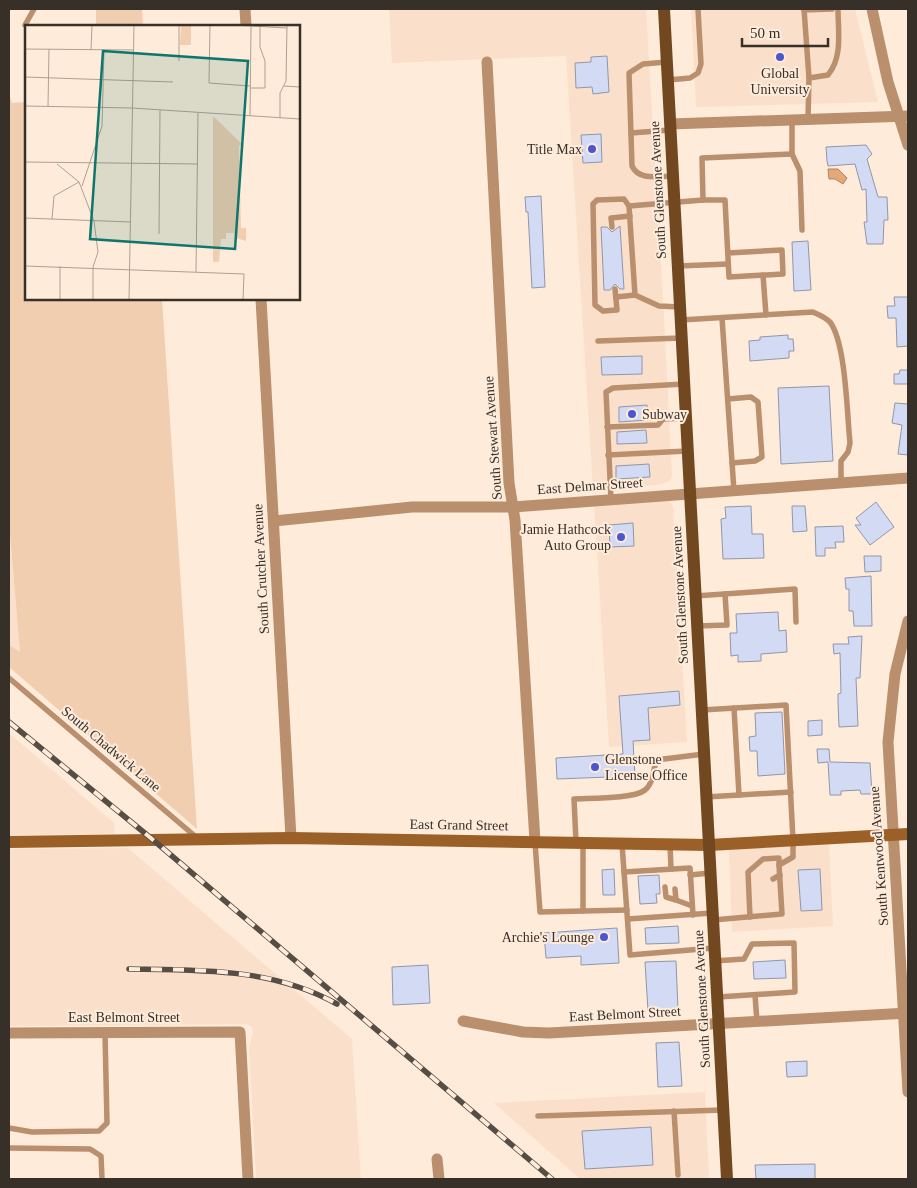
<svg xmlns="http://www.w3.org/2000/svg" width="917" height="1188" viewBox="0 0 917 1188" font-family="Georgia,serif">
<rect width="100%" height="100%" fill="#ffebda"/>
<g fill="#fae0ca">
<polygon points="389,9 646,9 664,315 672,476 670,481 658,485 593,490 566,56 392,63"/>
<polygon points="691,9 855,9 878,102 696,107"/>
<polygon points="667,499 673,506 687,742 609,747 594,504"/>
<polygon points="9,523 20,653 9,645"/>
<polygon points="9,733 114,823 115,834 9,835"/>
<polygon points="829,842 833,926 732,932 729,850 733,848"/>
<polygon points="128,848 352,1039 361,1179 256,1179 249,1047 253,1033 251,1026 245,1024 9,1026 9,849"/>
<polygon points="705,1092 709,1179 580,1179 494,1103"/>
</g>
<g fill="#f2ceb1">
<polygon points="96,9 142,9 143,26 96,26"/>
<polygon points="9,94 12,103 26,102 26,299 162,299 197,829 9,667 9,645 20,652 9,522"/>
</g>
<polygon fill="#e3a978" stroke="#af8560" points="828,169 838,169 847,178 843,184 835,179 829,179"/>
<g fill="#d3daf4" stroke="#9096aa">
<polygon points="607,56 609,92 593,94 592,87 576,88 575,63 591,62 591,57"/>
<polygon points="601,134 602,162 583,163 581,135"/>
<polygon points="866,145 872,154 867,159 878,197 887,197 888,220 884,220 883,244 867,244 864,222 867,222 866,189 862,190 855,164 828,166 827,161 826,147"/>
<polygon points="541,196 545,287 532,288 528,212 526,212 525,197"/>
<polygon points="620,226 624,289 620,289 615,284 610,290 604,290 601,227 607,227 612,232"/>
<polygon points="808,241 811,290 794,291 792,242"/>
<polygon points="894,297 908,297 908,346 897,347 896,318 888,318 887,306 895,306"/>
<polygon points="788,335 788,339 793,339 794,351 789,351 789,358 750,361 749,341 760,340 760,337"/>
<polygon points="642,356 642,374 602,375 601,357"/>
<polygon points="900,370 908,370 908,384 894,384 894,374 899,374"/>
<polygon points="829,386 833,461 781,464 778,388"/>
<polygon points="895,403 908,404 908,455 898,454 902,425 892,423"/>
<polygon points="647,405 648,420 619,422 619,407"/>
<polygon points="646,430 647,443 617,444 617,432"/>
<polygon points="649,464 650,477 616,479 616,466"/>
<polygon points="876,502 894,527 870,545 855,525 861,525 856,518"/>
<polygon points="751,506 752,534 763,534 764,558 723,559 721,519 726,518 725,507"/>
<polygon points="792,506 805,506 807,531 793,532"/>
<polygon points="633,523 634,546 610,547 609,525"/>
<polygon points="843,526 844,542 835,542 836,548 825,548 825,556 816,556 815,527"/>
<polygon points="864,556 881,556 881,571 865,572"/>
<polygon points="871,576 872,626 854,626 853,611 849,611 849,589 846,589 845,578"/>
<polygon points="778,612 779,631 786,630 787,652 761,654 761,661 738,662 738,655 731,656 730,633 737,633 736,614"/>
<polygon points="862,636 860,678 856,678 858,726 839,727 838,702 838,694 841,693 840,653 834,654 833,644 849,644 848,637"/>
<polygon points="679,691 680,705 648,708 650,740 633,741 635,776 557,779 556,758 623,754 619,696"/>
<polygon points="782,712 785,774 758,776 757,751 750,751 749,737 756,736 755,713"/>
<polygon points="822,720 822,735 808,736 808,721"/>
<polygon points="817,749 829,749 830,762 870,763 872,794 861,794 860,790 841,791 841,795 830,795 828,762 818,763"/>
<polygon points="614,869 615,895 603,895 602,870"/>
<polygon points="820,869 822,910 801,911 798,870"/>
<polygon points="659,875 660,894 656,894 657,903 640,904 638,876"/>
<polygon points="678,926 679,943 646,944 645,928"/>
<polygon points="617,928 619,963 581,965 581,956 546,958 544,933"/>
<polygon points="785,960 786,978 754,979 753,962"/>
<polygon points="676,961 678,1010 648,1011 645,962"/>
<polygon points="428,965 430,1003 393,1005 392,967"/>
<polygon points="679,1042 682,1086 658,1087 656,1043"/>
<polygon points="807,1061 807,1076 787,1077 786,1062"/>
<polygon points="651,1127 653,1165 585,1169 582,1131"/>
<polygon points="815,1164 815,1179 756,1179 755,1165"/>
</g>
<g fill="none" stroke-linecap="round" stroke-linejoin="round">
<g stroke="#b98f6d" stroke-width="5.5">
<polyline points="804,9 809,78"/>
<polyline points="804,10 832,9"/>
<polyline points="25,25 34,9"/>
<path d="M667,62L643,64L629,73L632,166C639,181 658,176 673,176"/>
<polyline points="668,80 690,78 698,73 701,64 698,9"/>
<path d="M808,119L809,78L828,75C843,57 838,31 838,9"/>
<polyline points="792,120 792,154 800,171 802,230"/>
<polyline points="631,133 670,130"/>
<polyline points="703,200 725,200 729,277 783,274 782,250 728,253"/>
<polyline points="629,206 703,200 702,158 792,154"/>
<polyline points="612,227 611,218 630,216"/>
<polyline points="678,266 728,264"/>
<polyline points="763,275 766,315"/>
<polyline points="615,289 617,310 603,311 595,305 593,204 597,200 624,199 629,206 635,295 659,306 680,307"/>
<polyline points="616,297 635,295"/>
<polyline points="722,318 734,491"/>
<path d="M681,320L813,312C820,315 825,317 830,322C846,343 847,415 850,443L848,452L841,461V483"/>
<polyline points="598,341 681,338"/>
<polyline points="728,399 751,397 758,402 762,457 755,461 732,463"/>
<polyline points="607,427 658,425 663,419 685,418"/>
<polyline points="608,455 687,451"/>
<polyline points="611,500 606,392 613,388 684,384"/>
<polyline points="695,596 795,589 796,622"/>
<polyline points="697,626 727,625 725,594"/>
<polyline points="9,678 196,837"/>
<polyline points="734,708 739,795"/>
<polyline points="702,710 786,705 793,840 793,857 779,865 782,914 713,920"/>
<polyline points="706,797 791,792"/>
<polyline points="535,842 540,912 627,910"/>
<path d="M576,842L574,799C590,798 634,799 645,790C653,784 654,769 656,760L704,754"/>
<polyline points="583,843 583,911"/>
<polyline points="622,844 630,955 714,948"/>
<polyline points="670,844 671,869"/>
<polyline points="624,872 690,868 693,915"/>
<polyline points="690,875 710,873"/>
<polyline points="773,879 780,875"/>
<polyline points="665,887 666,897 676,900"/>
<polyline points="675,889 676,900 692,906"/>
<polyline points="750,917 748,872 763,859 779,858 779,865"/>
<polyline points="628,919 712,913"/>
<polyline points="714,961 744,959 752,944 794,943 795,992 718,997"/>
<polyline points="755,995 757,1022"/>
<polyline points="674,1111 678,1175"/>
<polyline points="538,1116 723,1110"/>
<polyline points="9,1128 32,1132 99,1131 107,1123 105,1033"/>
<polyline points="9,1148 90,1149 101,1156 102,1179"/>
</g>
<g stroke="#b98f6d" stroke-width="11">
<polyline points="245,9 246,26"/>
<polyline points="872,9 888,82 908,145"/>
<polyline points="487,62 509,483 515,520 535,841"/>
<polyline points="670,124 908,116"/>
<polyline points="261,299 291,838"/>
<polyline points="274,521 412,507 513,507 908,478"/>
<polyline points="908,621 895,674 888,742 908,1092"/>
<polyline points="463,1021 523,1032 549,1033 908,1013"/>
<polyline points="9,1033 240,1032 248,1179"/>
<polyline points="437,1159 439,1179"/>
</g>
<polyline stroke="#9b6027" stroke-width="12" points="9,842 291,838 709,845 908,834"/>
<polyline stroke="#724821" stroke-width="12" points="664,9 727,1179"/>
<g stroke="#564d44" stroke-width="5.5">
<g id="rail">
<polyline points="9,722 152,839 552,1179"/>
<path d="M129,969C201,970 273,968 337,1004"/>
</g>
</g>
<use href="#rail" stroke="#ffebda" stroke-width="4" stroke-dasharray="11" stroke-linecap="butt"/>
</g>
<g fill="#4c57cd" stroke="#ffebda" stroke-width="2">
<circle cx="780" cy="57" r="5"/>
<circle cx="592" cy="149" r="5"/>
<circle cx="632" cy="414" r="5"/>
<circle cx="621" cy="537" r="5"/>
<circle cx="595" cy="767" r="5"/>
<circle cx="604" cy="937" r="5"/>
</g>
<g text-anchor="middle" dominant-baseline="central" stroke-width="4" stroke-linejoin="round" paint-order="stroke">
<g font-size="14" fill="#373029" stroke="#ffebda" text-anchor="end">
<text x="780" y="73" text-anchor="middle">Global<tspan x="780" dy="16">University</tspan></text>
<text x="582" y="149">Title Max</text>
<text x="642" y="414" text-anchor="start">Subway</text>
<text x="611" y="529">Jamie Hathcock<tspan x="611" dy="16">Auto Group</tspan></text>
<text x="605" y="759" text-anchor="start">Glenstone<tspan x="605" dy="16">License Office</tspan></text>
<text x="594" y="937">Archie's Lounge</text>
</g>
<g font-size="14" fill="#373029" stroke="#ffebda">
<text transform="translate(658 190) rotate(-93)">South Glenstone Avenue</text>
<text transform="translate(493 438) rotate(-94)">South Stewart Avenue</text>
<text transform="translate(590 486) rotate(-4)">East Delmar Street</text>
<text transform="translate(261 569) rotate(-93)">South Crutcher Avenue</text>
<text transform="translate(680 595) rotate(-93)">South Glenstone Avenue</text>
<text transform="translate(111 749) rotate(40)">South Chadwick Lane</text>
<text transform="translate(459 825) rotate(1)">East Grand Street</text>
<text transform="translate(879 856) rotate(-94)">South Kentwood Avenue</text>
<text transform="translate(702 999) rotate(-93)">South Glenstone Avenue</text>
<text transform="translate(625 1014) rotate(-3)">East Belmont Street</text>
<text x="124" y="1017">East Belmont Street</text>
</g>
</g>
<g transform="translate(25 25)">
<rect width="275" height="275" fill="#ffebda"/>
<path d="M156,0H166V20H155ZM188,91L217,119L214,121L216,203H221V216L211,213L209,208H201V214H196L194,237H188Z" fill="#f2ceb1"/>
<path fill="none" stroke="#afa093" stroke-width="1" d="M185,0L184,58L225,61M209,0L262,3M0,24L108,25M66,25L67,0M154,36V0M0,52L148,57M259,61L275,62M225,63H240V36L235,22V2M0,81L107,83L275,94M23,81L24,24M225,91L226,2M255,93V68L261,56L262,0M0,137L173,139M32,139L54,157L69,196L73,227L68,242V275M57,161L77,101L79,25M0,193L106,197M27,194L29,171L54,157M134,209L135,85M0,241L219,249L218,275M171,247L173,88M35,275V241M104,275L109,0"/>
<path fill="#0f766e" fill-opacity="0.15" stroke="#0f766e" stroke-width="2.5" d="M78,26L223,36L210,224L65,214Z"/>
<rect width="275" height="275" fill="none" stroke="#373029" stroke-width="2.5"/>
</g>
<rect width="917" height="1188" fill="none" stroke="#373029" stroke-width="20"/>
<path d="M742 38v8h86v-8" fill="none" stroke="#373029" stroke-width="2.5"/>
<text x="750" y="38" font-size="15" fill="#373029" stroke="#ffebda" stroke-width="4" paint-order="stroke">50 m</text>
</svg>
